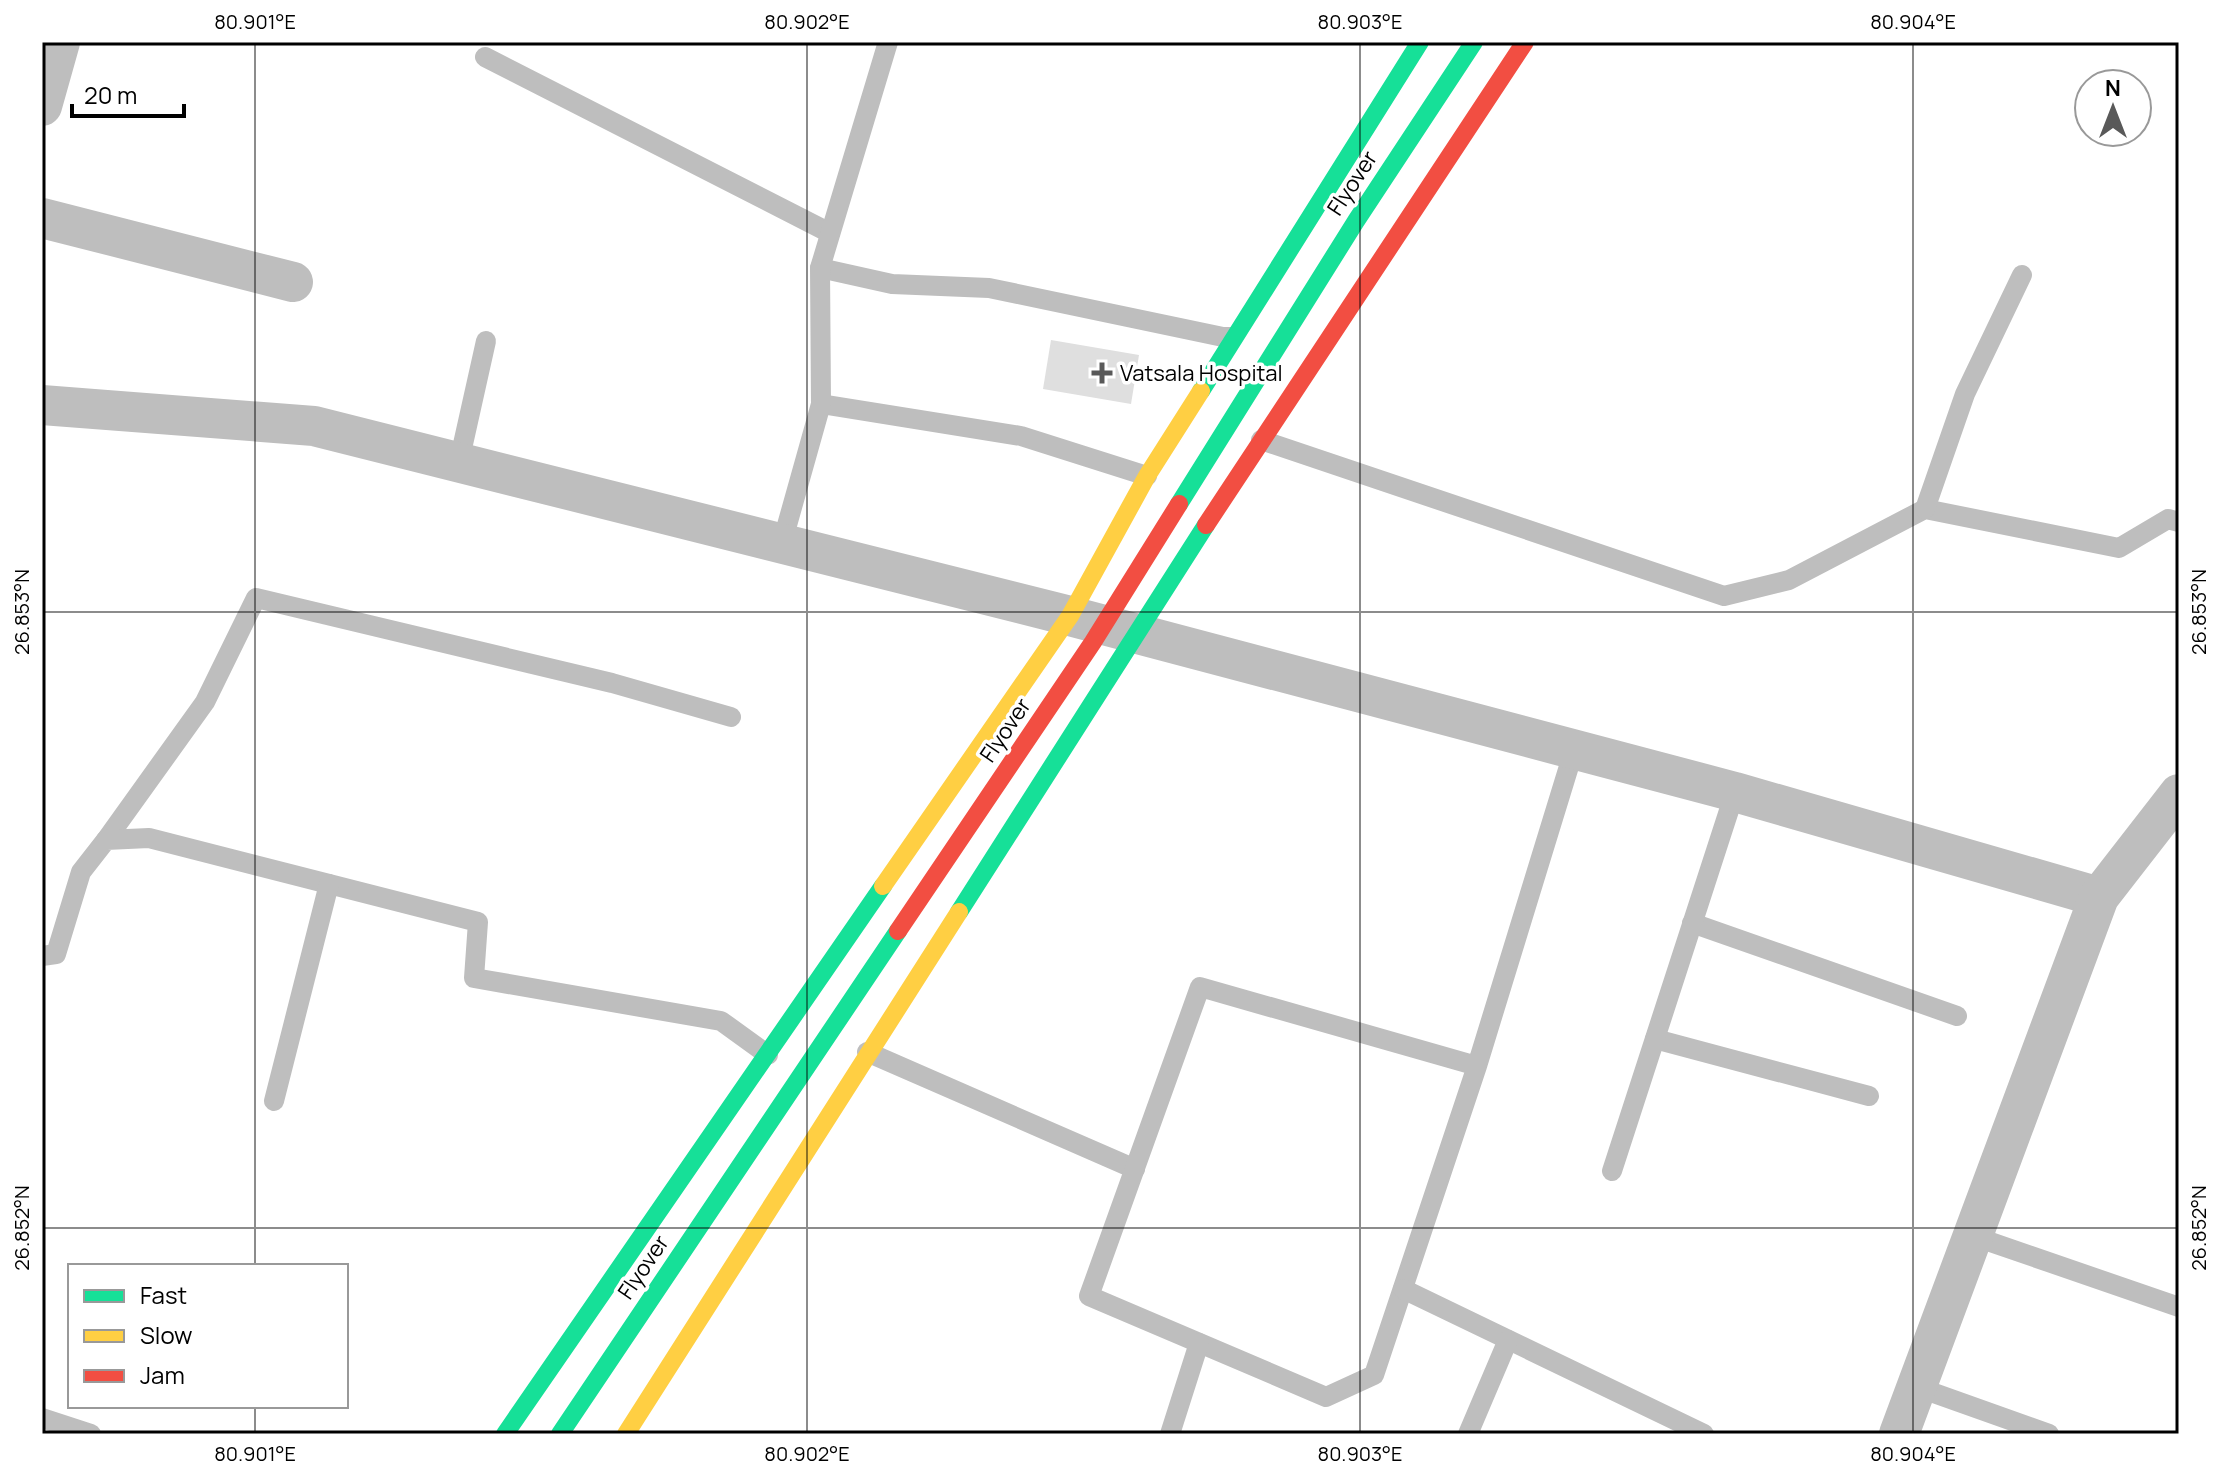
<svg xmlns="http://www.w3.org/2000/svg" width="2221" height="1476" viewBox="0 0 2221 1476" font-family="Manrope,sans-serif">
<rect width="100%" height="100%" fill="#fff"/>
<polygon fill="#dfdfdf" points="1051,340 1139,355 1131,404 1043,389"/>
<g fill="none" stroke-linecap="round" stroke-linejoin="round">
<g stroke="#bebebe" stroke-width="20">
<polyline points="485,57 830,233"/>
<polyline points="820,268 892,284 989,288 1223,337 1233,337"/>
<polyline points="821,404 1021,436 1147,476"/>
<polyline points="1261,440 1724,596 1789,580 1925,509 2119,548 2168,519 2179,522"/>
<polyline points="459,462 486,341"/>
<polyline points="1925,509 1965,394 2022,275"/>
<polyline points="782,543 821,404 820,268 888,42"/>
<polyline points="106,840 205,702 256,598 612,683 731,717"/>
<polyline points="1692,923 1957,1016"/>
<polyline points="42,956 56,954 81,872 106,840 149,838 478,922 474,978 721,1021 768,1055"/>
<polyline points="1655,1039 1869,1096"/>
<polyline points="867,1052 1135,1169"/>
<polyline points="1477,1066 1200,987 1089,1296 1326,1397 1374,1375 1477,1066 1574,750"/>
<polyline points="274,1101 329,884"/>
<polyline points="1612,1171 1735,792"/>
<polyline points="1973,1236 2179,1307"/>
<polyline points="1403,1289 1704,1434"/>
<polyline points="1917,1387 2049,1434"/>
<polyline points="42,1418 91,1434"/>
<polyline points="1170,1434 1199,1343"/>
<polyline points="1468,1434 1508,1340"/>
</g>
<g stroke="#bebebe" stroke-width="40">
<polyline points="42,106 60,42"/>
<polyline points="42,218 293,282"/>
<polyline points="42,405 314,426 1070,616 1735,792 2099,897"/>
<polyline points="1899,1434 2099,897 2179,794"/>
</g>
<g stroke="#16e098" stroke-width="18">
<polyline points="1201,391 1420,42"/>
<polyline points="959,912 1206,525"/>
<polyline points="505,1434 883,886"/>
</g>
<g stroke="#ffcf43" stroke-width="18">
<polyline points="883,886 1070,616 1147,476 1201,391"/>
<polyline points="626,1434 959,912"/>
</g>
<polyline stroke="#f24e42" stroke-width="18" points="1206,525 1525,42"/>
<g stroke="#16e098" stroke-width="18">
<polyline points="1179,504 1356,221 1474,42"/>
<polyline points="560,1434 898,931"/>
</g>
<polyline stroke="#f24e42" stroke-width="18" points="898,931 1093,642 1179,504"/>
</g>
<path fill="none" stroke="#000" stroke-width="2" stroke-opacity="0.45" d="M255,42V1266M807,42V1434M1360,42V1434M1913,42V1434M42,612H2179M42,1228H2179M255,1406V1434"/>
<path fill="#595959" stroke="#fff" stroke-width="3" d="M1098 361h8v8h8v8h-8v8h-8v-8h-8v-8h8z"/>
<g text-anchor="middle" dominant-baseline="central" stroke-width="7" stroke-linejoin="round" paint-order="stroke">
<g font-size="22" fill="#000" stroke="#fff">
<text transform="translate(1352 183) rotate(-57)">Flyover</text>
<text transform="translate(1005 730) rotate(-56)">Flyover</text>
<text transform="translate(643 1267) rotate(-56)">Flyover</text>
</g>
<g font-size="22" fill="#000" stroke="#fff" text-anchor="start">
<text x="1120" y="373">Vatsala Hospital</text>
</g>
</g>
<rect width="2221" height="1476" fill="none" stroke="#ffffff" stroke-width="88"/>
<rect x="68" y="1264" width="280" height="144" fill="#ffffff" stroke="#999999" stroke-width="2"/>
<rect x="84" y="1290" width="40" height="12" fill="#16e098" stroke="#999999" stroke-width="2"/>
<text x="140" y="1304" font-size="24" fill="#000000">Fast</text>
<rect x="84" y="1330" width="40" height="12" fill="#ffcf43" stroke="#999999" stroke-width="2"/>
<text x="140" y="1344" font-size="24" fill="#000000">Slow</text>
<rect x="84" y="1370" width="40" height="12" fill="#f24e42" stroke="#999999" stroke-width="2"/>
<text x="140" y="1384" font-size="24" fill="#000000">Jam</text>
<g transform="translate(2113 108)"><circle r="38" fill="#ffffff" stroke="#999999" stroke-width="2"/>
<path d="M0-6L14 30L0 20L-14 30Z" fill="#595959"/>
<text y="-12" font-size="22" font-weight="bold" text-anchor="middle" fill="#000000">N</text>
</g>
<path d="M72 104v12h112v-12" fill="none" stroke="#000000" stroke-width="4"/>
<text x="84" y="104" font-size="24" fill="#000000" stroke="#ffffff" stroke-width="6" paint-order="stroke">20 m</text>
<rect x="44" y="44" width="2133" height="1388" fill="none" stroke="#000" stroke-width="3"/>
<g font-size="20" text-anchor="middle" fill="#000">
<text x="255" y="29">80.901°E</text>
<text x="807" y="29">80.902°E</text>
<text x="1360" y="29">80.903°E</text>
<text x="1913" y="29">80.904°E</text>
<text transform="translate(22 612) rotate(-90)" y="7">26.853°N</text>
<text transform="translate(2199 612) rotate(-90)" y="7">26.853°N</text>
<text transform="translate(22 1228) rotate(-90)" y="7">26.852°N</text>
<text transform="translate(2199 1228) rotate(-90)" y="7">26.852°N</text>
<text x="255" y="1461">80.901°E</text>
<text x="807" y="1461">80.902°E</text>
<text x="1360" y="1461">80.903°E</text>
<text x="1913" y="1461">80.904°E</text>
</g>
</svg>
